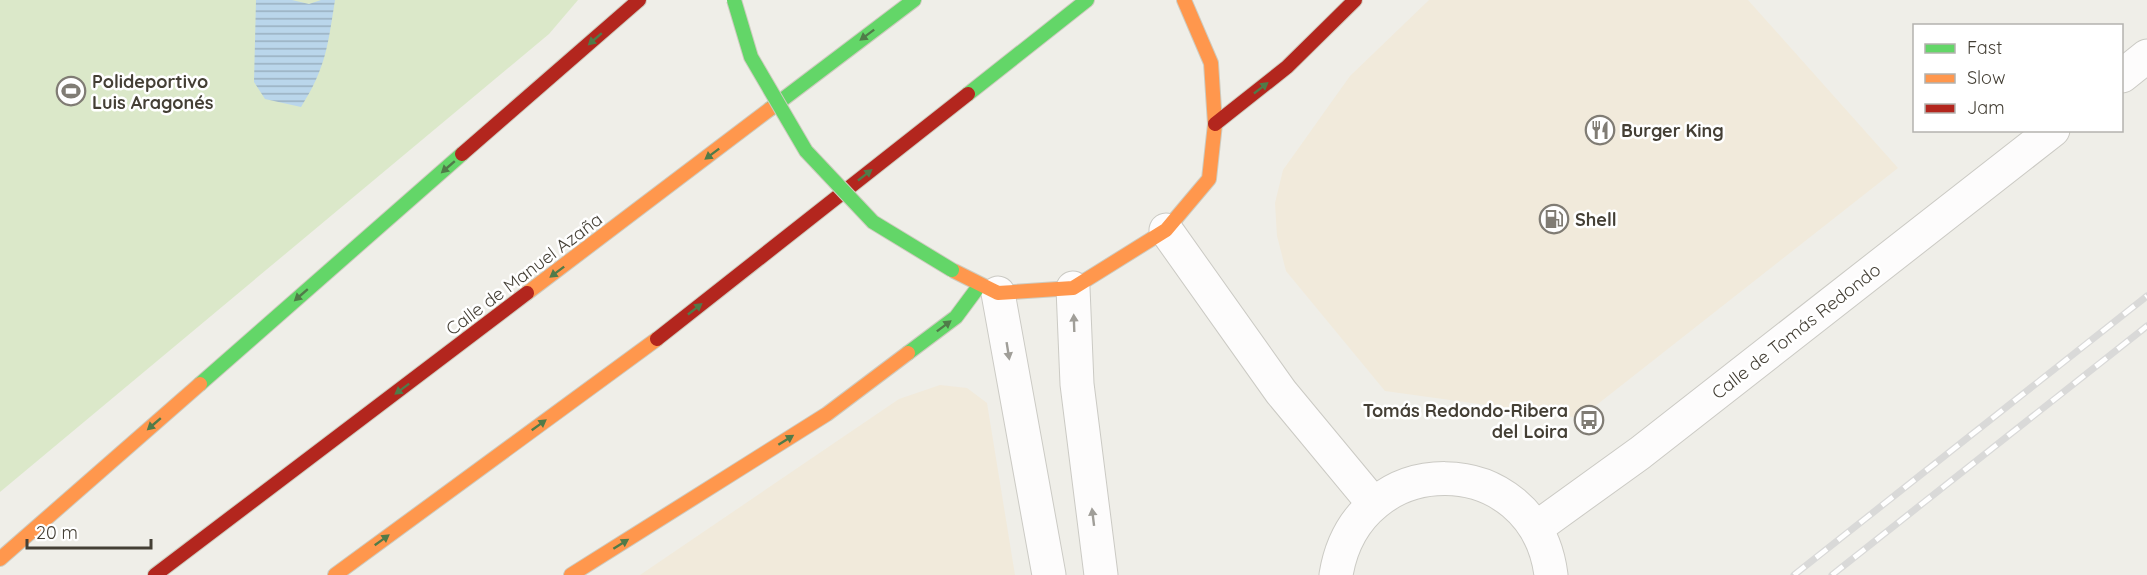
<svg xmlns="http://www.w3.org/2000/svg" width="2147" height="575" viewBox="0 0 2147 575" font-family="Quicksand,sans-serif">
<defs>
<pattern id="water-rules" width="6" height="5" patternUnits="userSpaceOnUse" patternTransform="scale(1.5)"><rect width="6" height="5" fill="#bad6eb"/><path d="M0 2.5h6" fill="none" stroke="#99afbf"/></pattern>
</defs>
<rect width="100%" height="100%" fill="#efeee8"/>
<g fill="#f1eadb">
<polygon points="1429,0 1748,0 1898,168 1580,418 1385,391 1286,271 1277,236 1275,203 1283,170 1350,76"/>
<polygon points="940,385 967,388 987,403 1015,575 640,575 899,399"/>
</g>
<polygon fill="#dbe8c9" points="0,0 578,0 549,34 0,492"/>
<path fill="url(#water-rules)" d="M256,0H292L309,4L321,0H335C328,44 326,68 301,107L265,99L254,82Z"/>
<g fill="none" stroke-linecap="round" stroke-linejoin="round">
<g stroke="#cbcac4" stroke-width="35">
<g id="street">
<polyline points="2122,76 2147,56"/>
<polyline points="1166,230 1281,392 1373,503"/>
<polyline points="1073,288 1077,384 1101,575"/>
<polyline points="998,293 1049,575"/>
<polyline points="1536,528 1640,453 2053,130"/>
<path d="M1336,575C1357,445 1535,448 1551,575"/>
</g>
</g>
<g stroke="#cecbbf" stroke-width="16">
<g id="fast">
<polyline points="968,94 1087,0"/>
<polyline points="770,109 914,0"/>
<polyline points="908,353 956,317 979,286"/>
<polyline points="200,384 462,154"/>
</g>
</g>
<g stroke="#cecbbf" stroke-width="16">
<g id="slow">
<polyline points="954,271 998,293 1073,288 1166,230 1209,179 1215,124 1211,63 1184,0"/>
<polyline points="527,293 770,109"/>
<polyline points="0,559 200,384"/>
<polyline points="335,575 657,339"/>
<polyline points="571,575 827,414 908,353"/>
</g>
</g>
<g stroke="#cecbbf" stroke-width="16">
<g id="jam">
<polyline points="1215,124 1287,67 1355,0"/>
<polyline points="462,154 639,0"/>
<polyline points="657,339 968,94"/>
<polyline points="155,575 527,293"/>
</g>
</g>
<use href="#street" stroke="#fdfcfc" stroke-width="33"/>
<use href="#fast" stroke="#63d668" stroke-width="14"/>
<use href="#slow" stroke="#ff974d" stroke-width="14"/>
<use href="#jam" stroke="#b3261e" stroke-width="14"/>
<g stroke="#d9d9d8" stroke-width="7">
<g id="rail">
<polyline points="1794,575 2147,296"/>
<polyline points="1832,575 2147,326"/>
</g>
</g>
<use href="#rail" stroke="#fff" stroke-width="4.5" stroke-dasharray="14" stroke-linecap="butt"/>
<g stroke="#cecbbf" stroke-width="16" stroke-linecap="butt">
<polyline id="fast-bridge" points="734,0 751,57 806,151 873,222 952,270"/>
</g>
<use href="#fast-bridge" stroke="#63d668" stroke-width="14"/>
</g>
<defs><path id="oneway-solid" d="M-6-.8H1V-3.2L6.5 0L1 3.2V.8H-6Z" transform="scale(1.5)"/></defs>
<g fill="#507b49">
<use href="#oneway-solid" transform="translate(867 35) rotate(143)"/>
<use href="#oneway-solid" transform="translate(595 39) rotate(139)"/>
<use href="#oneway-solid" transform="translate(1261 88) rotate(-38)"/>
<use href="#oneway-solid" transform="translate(712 154) rotate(143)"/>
<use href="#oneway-solid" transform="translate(448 167) rotate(139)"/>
<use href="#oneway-solid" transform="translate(865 175) rotate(-38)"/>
<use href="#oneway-solid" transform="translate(557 272) rotate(143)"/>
<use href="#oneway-solid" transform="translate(301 295) rotate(139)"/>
<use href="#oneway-solid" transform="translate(695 309) rotate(-38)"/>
<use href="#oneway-solid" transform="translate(944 326) rotate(-37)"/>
<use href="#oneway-solid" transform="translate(402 389) rotate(143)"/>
<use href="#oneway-solid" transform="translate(154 424) rotate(139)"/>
<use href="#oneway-solid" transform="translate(539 425) rotate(-36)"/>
<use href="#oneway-solid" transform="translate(786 440) rotate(-32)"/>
<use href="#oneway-solid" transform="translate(382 540) rotate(-36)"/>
<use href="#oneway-solid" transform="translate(621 544) rotate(-32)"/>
</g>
<g fill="#a09e98">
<use href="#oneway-solid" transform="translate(1074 323) rotate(-92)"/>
<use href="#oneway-solid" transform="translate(1008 351) rotate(81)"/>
<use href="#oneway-solid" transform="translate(1093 517) rotate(-97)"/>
</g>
<defs>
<g id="stadium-ring" transform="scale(1.5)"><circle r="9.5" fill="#fff" stroke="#807c74" stroke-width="1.5"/><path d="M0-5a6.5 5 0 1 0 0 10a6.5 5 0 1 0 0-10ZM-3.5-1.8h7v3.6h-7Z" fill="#807c74"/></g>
<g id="restaurant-ring" transform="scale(1.5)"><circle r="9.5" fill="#fff" stroke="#807c74" stroke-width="1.5"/><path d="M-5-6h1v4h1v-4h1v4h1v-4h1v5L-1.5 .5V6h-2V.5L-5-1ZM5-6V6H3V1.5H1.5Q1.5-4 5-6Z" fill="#807c74"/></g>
<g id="fuel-ring" transform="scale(1.5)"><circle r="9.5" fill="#fff" stroke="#807c74" stroke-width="1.5"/><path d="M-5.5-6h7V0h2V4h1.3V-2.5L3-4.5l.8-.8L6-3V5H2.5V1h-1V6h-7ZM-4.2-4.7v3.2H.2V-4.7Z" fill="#807c74"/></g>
<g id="bus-ring" transform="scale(1.5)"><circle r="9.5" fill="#fff" stroke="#807c74" stroke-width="1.5"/><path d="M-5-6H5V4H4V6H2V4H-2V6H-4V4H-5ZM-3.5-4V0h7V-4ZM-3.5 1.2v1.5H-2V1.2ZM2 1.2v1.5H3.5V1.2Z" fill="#807c74"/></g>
</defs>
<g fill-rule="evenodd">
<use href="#stadium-ring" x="71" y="91"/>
<use href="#restaurant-ring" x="1600" y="130"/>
<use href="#fuel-ring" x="1554" y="219"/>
<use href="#bus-ring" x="1589" y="420"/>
</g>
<g text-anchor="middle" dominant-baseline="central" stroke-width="5" stroke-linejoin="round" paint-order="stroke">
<g font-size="18" font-weight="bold" fill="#443f35" stroke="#fff" text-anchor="start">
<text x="92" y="81">Polideportivo<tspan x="92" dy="21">Luis Aragonés</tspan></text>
<text x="1621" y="130">Burger King</text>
<text x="1575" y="219">Shell</text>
<text x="1568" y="410" text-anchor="end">Tomás Redondo-Ribera<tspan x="1568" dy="21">del Loira</tspan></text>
</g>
<g font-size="18" fill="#443f35" stroke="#fff">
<text transform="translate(524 274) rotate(-37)">Calle de Manuel Azaña</text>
<text transform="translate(1796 331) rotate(-38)">Calle de Tomás Redondo</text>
</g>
</g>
<rect x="1913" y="24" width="210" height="108" fill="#ffffff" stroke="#b4b2ae" stroke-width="1.5"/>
<rect x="1925" y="44" width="30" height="9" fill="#63d668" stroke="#b4b2ae" stroke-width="1.5"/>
<text x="1967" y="54" font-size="18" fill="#443f35">Fast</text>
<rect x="1925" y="74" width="30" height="9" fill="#ff974d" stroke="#b4b2ae" stroke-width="1.5"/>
<text x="1967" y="84" font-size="18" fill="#443f35">Slow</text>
<rect x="1925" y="104" width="30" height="9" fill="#b3261e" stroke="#b4b2ae" stroke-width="1.5"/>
<text x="1967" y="114" font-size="18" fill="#443f35">Jam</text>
<path d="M27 539v9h124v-9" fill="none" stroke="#443f35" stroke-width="3"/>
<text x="36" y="539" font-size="18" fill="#443f35" stroke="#ffffff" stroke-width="4.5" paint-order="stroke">20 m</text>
</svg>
